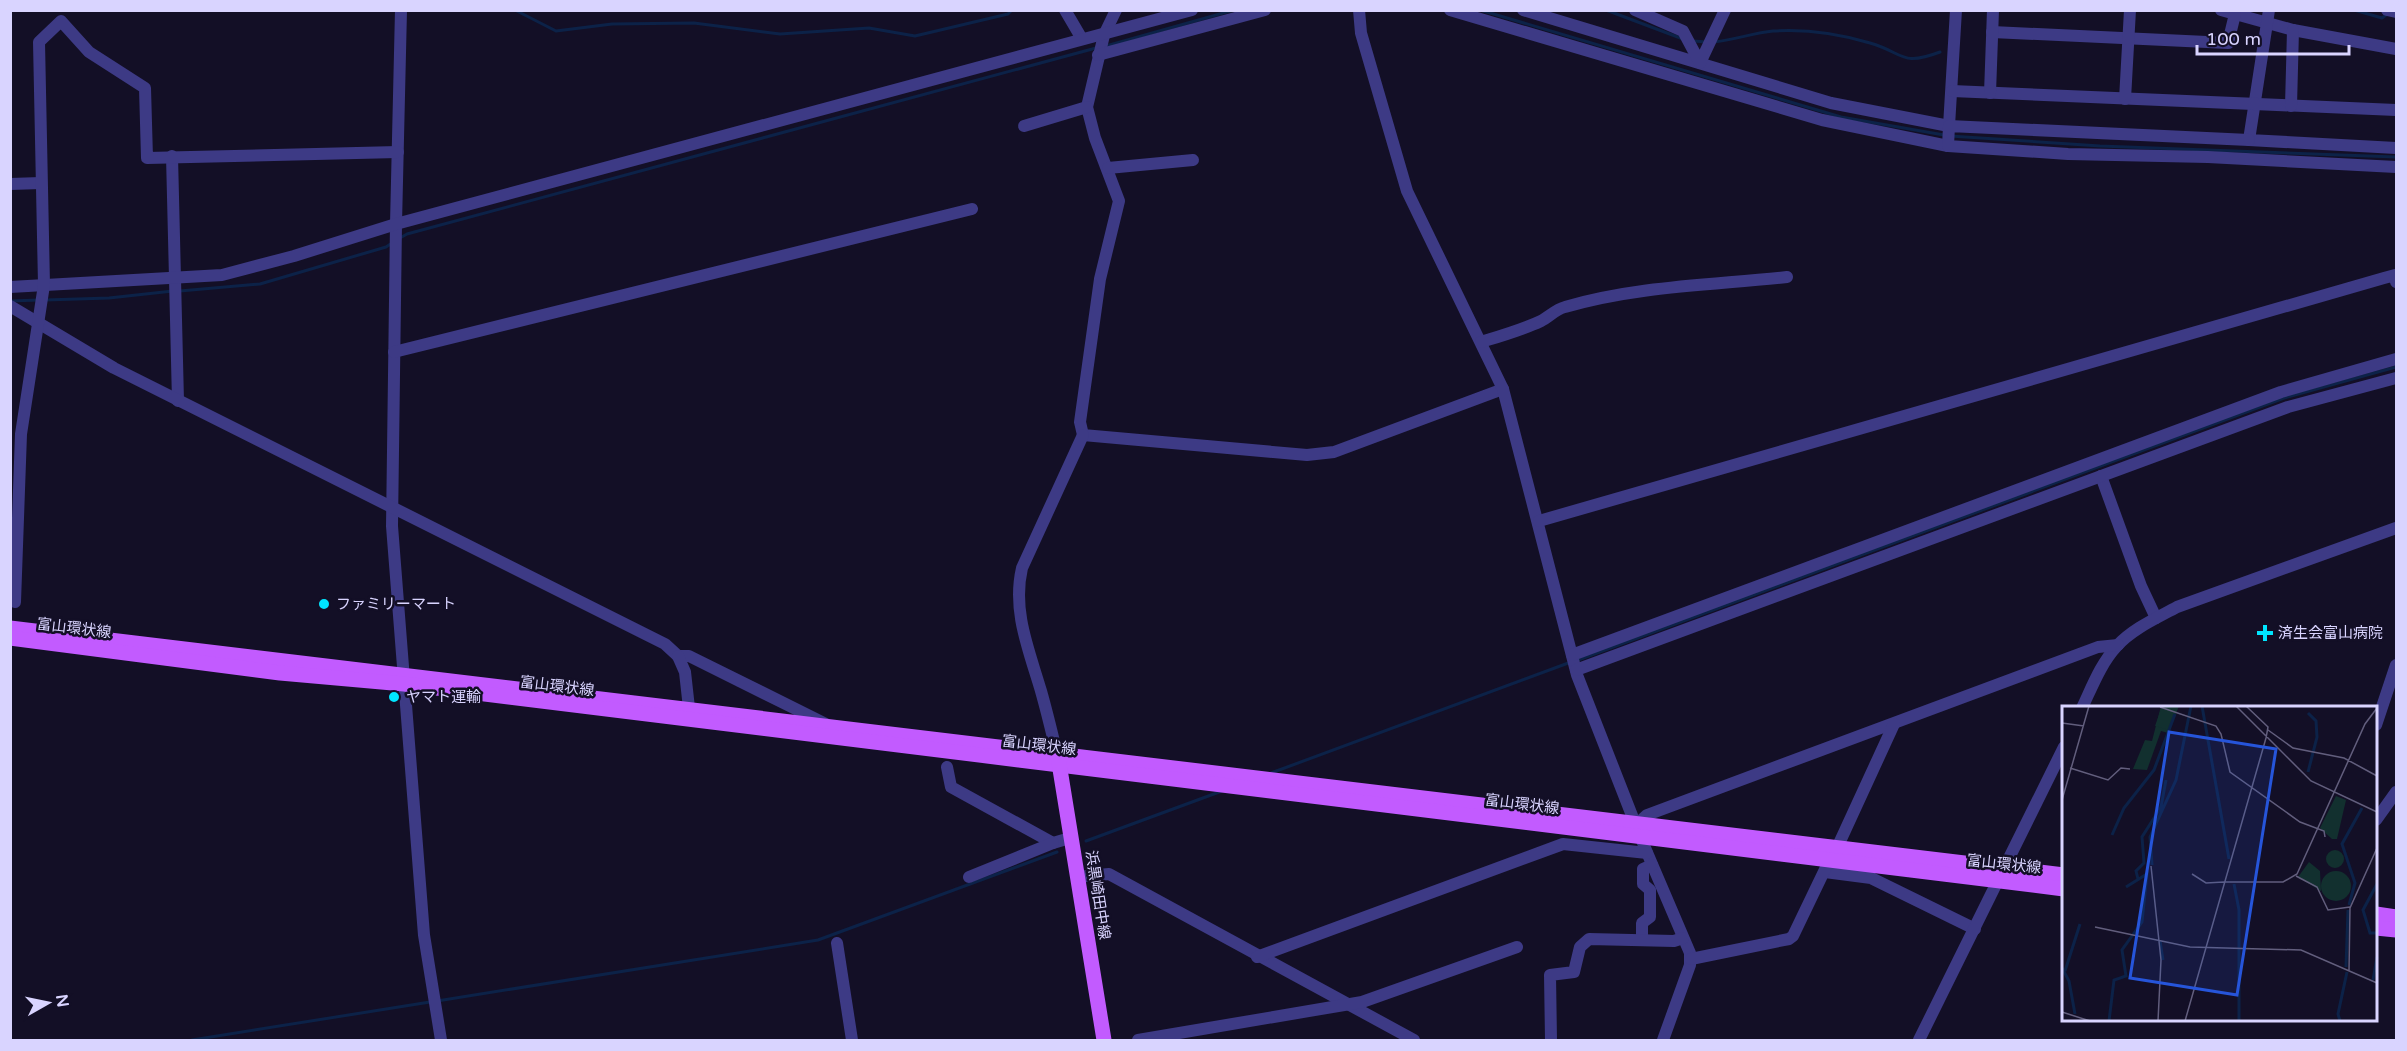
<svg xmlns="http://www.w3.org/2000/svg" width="2407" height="1051" viewBox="0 0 2407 1051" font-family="'Varela Round','Noto Sans JP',sans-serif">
<rect width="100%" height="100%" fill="#130f26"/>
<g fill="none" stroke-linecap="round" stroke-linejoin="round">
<g stroke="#0c2248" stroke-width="3">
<polyline points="515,10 556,31 612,24 694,23 780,34 869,28 915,36 1008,14 1012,10"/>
<polyline points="1480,10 1841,117 1944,135"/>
<polyline points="1606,10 1683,39"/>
<polyline points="2354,10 2382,18 2389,13"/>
<polyline points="1693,41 1707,42"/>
<path d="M1713,42C1734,40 1753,33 1773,31C1804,29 1840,34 1870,43C1905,53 1900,67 1940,52"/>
<polyline points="1106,46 1234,10"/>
<polyline points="1950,136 2100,146 2396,157"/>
<polyline points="400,238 407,234 1096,48"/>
<polyline points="180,291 260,284 386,247 392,243"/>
<polyline points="45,300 109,298 173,291"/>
<polyline points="10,301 39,300"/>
<polyline points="1578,660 2284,398 2396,367"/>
<polyline points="1271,773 1571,662"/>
<polyline points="1086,841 1222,791"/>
<polyline points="437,1001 818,940 1057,852"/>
<polyline points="192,1040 430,1002"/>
</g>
<g stroke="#3d3a85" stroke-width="12">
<polyline points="401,10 396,224 392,526 424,935 441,1040"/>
<polyline points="1065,10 1082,39"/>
<polyline points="1116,10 1104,35 1087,107 1095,138 1119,201 1100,279 1080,422 1083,435 1307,455 1334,452 1503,389"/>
<polyline points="1359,10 1361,33 1407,191 1503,389 1577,675 1640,836 1690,953 1690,965 1663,1040"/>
<polyline points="1450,10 1822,120 1948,146"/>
<polyline points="1523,10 1831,103 1949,126 1956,10"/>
<polyline points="1635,10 1683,31 1700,63 1725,10"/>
<polyline points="2221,10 2293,30 2396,49"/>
<polyline points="2269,10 2249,140 2396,148"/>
<polyline points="2387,10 2396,12"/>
<polyline points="1992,32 2228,43 2235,14"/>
<polyline points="1098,55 1265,10"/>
<polyline points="1952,91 2396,110"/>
<polyline points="1990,93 1993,10"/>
<polyline points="2125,99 2130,10"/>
<polyline points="2291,106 2293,30"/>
<polyline points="1024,126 1087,107"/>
<polyline points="2249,140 1949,126 1948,146 2068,154 2208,157 2396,167"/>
<polyline points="172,156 178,401"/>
<polyline points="1108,168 1193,160"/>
<polyline points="10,184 41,183"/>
<polyline points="10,287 222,275 294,256 396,224 1192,10"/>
<polyline points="10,306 114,368 665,644 678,656 689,656 826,724"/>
<path d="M1481,342C1501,336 1522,330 1541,321C1549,317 1556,309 1565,307C1637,286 1712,285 1787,277"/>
<polyline points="394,352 972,209"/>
<polyline points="2101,476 2141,586 2156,618"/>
<polyline points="1539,521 2384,278 2395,275 2396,282"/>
<polyline points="15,602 21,434 44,285 39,42 61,21 89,52 145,88 147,158 398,152"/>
<polyline points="1572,655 2281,392 2396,359"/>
<polyline points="678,656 685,672 689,708"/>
<polyline points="1576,670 2288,407 2396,378"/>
<path d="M2082,708C2092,687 2101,663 2117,646C2132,629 2157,618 2177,607L2396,528"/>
<polyline points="2376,725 2396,665"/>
<path d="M1057,754C1052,733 1047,712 1041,691C1029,650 1012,611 1022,568L1083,435"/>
<polyline points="947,767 951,787 1053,843 1070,838"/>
<polyline points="2376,820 2396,792"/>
<polyline points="1636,825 1647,815 2098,647 2118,645"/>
<polyline points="1837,848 1894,724"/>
<polyline points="1825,872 1871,878 1975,929"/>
<polyline points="969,877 1053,843"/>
<polyline points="1077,877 1109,874 1414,1040"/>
<polyline points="1642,939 1642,923 1650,917 1650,890 1643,884 1643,869 1652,865"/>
<polyline points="837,943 852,1040"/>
<polyline points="1257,957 1563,844 1647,853"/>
<polyline points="1691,959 1789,939 1793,936 1829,861"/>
<polyline points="1138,1040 1362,1002 1517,947"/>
<polyline points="1551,1040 1550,975 1574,972 1580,947 1589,939 1674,941 1683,938"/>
<polyline points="1919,1040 2064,747"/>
</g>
<g stroke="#c25bff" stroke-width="15">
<polyline points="10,628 2064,875"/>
<polyline points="10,638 280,673 404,684 2064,889"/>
<polyline points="1058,757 1104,1040"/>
<polyline points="2376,914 2396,917"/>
<polyline points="2376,928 2396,930"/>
</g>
</g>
<g fill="#00e5ff" stroke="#130f26" stroke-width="2">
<circle cx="324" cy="604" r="6"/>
<path d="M2262 624h6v6h6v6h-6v6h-6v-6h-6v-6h6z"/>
<circle cx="394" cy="697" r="6"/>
</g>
<g text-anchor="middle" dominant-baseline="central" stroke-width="5" stroke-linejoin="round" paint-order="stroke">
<g font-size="15" fill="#d9d4ff" stroke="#130f26" text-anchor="start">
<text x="336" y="604">ファミリーマート</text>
<text x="2278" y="633">済生会富山病院</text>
<text x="406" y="697">ヤマト運輸</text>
</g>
<g font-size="15" fill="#d9d4ff" stroke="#130f26">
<text transform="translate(74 628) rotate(7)">富山環状線</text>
<text transform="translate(557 686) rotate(7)">富山環状線</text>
<text transform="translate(1039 745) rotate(7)">富山環状線</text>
<text transform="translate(1522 804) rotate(7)">富山環状線</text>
<text transform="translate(2004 864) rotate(6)">富山環状線</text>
<text transform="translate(1098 895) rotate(81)">浜黒崎田中線</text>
</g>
</g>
<g transform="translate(2062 706)">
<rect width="315" height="315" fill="#130f26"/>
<path d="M274,90L284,94L275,133H270L258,122Z" fill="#12302f"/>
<path d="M99,0H117L106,27L99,25L85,64L71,63L83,34L90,35ZM247,156L258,165L259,185L236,171Z" fill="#12302f"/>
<path d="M100,0H116L107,24L93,20ZM264 153a9 9 0 1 1 18 0a9 9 0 1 1-18 0ZM259 180a15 15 0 1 1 30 0a15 15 0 1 1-30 0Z" fill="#12302f"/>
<path fill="none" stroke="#0c2248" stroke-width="3" d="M140,0L167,153M246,7L254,15L255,31L246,66M50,129L62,102L92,64L113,8M90,159L88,131L114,74L129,0M76,173L74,165L82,157L80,131L99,101L104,74M172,178L177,204V315M315,178L301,204L308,227H315M287,199L293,177L280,138L300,102M98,235L101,254M284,261L286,204M0,262L7,275L13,308M3,265L18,218M311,274L315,251M47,315L52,274L64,270L60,244L80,216L85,168L64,181M278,315L276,308L285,266"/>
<path fill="none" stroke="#625e7d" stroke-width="1.5" d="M174,0L249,75L315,106M184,0L206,21L204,32M98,1L154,20L159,28L168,66L238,116L262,125L263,131M0,17L22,20M206,24L231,42L282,52L315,70M8,62L46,74L59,62L68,63M0,94L27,0M89,160L99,254L96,315M130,168L144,177L162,176M234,170L255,181L266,204L288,201M162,176H221L235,168L303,18L315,2M33,221L128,241L239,244L315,277M287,265L288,202L315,142M0,306L28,315M123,315L204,32"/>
<path fill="#2655da" fill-opacity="0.15" stroke="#2655da" stroke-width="3" d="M107,26L214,43L175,289L68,272Z"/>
<rect width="315" height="315" fill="none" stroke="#d9d4ff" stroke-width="3"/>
</g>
<rect width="2407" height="1051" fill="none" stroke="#d9d4ff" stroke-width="24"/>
<g transform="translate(48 1003) rotate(81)" stroke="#130f26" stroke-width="4.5" paint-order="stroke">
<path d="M0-4.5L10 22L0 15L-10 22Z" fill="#d9d4ff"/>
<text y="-9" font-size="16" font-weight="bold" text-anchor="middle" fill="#d9d4ff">N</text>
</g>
<path d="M2197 45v9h152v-9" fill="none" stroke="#d9d4ff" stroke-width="3"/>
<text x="2206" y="45" font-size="18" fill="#d9d4ff" stroke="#130f26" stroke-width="4.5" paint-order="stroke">100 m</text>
</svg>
